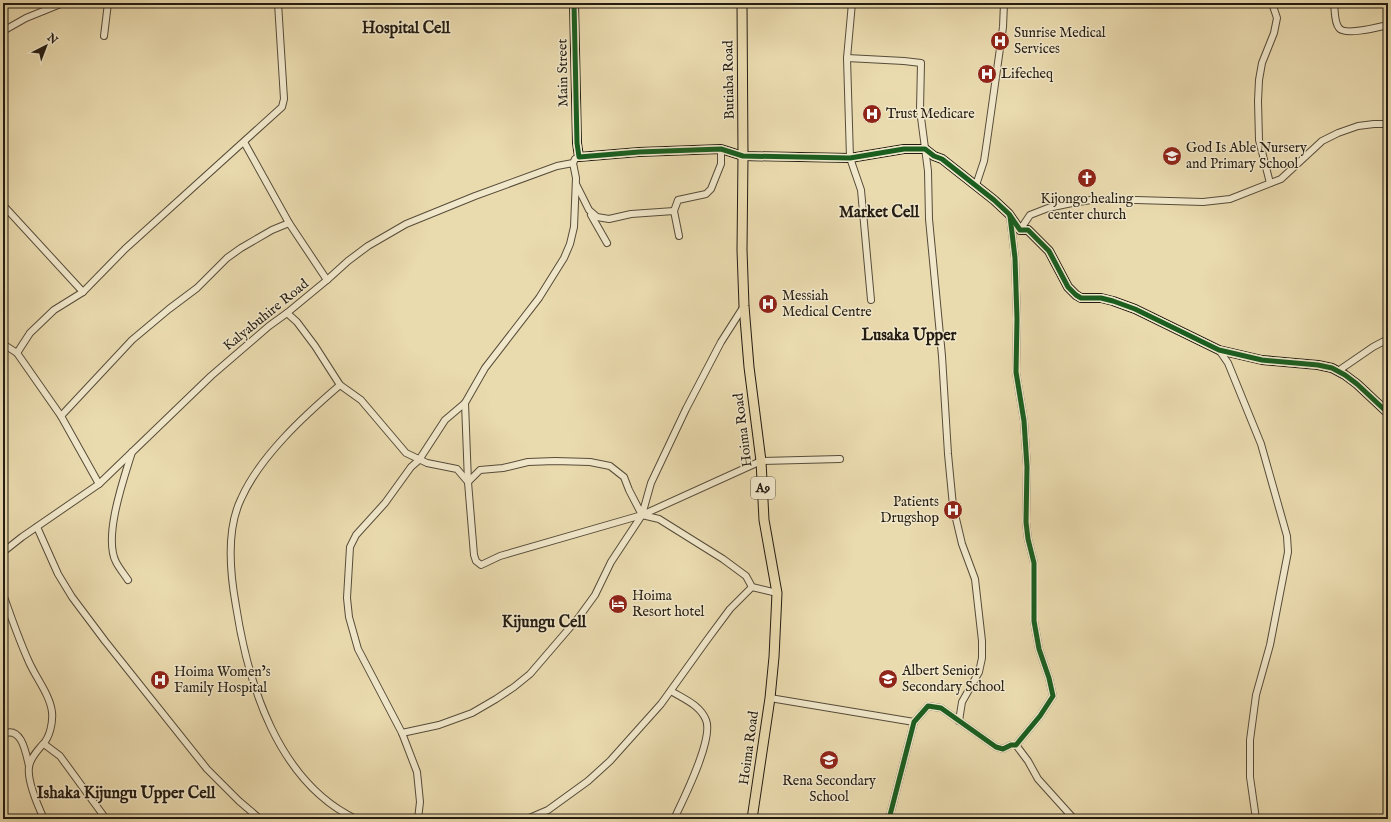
<svg xmlns="http://www.w3.org/2000/svg" width="1391" height="822" viewBox="0 0 1391 822" font-family="'IM FELL English',serif">
<rect width="100%" height="100%" fill="#eadbaf"/>
<filter id="stains"><feTurbulence type="fractalNoise" baseFrequency=".005" numOctaves="4"/><feColorMatrix values="0 0 0 0 .2 0 0 0 0 .09 0 0 0 0 .02 0 0 0 .5 -.17"/></filter>
<radialGradient id="worn" r=".72"><stop offset=".6" stop-color="#630" stop-opacity="0"/><stop offset="1" stop-color="#630" stop-opacity=".3"/></radialGradient>
<g fill="none" stroke-linecap="round" stroke-linejoin="round">
<g stroke="#564c39" stroke-width="8">
<g id="street">
<polyline points="852,3 847,58 850,158 861,190 871,300"/>
<path d="M1334,3C1335,10 1334,22 1339,28C1345,36 1379,27 1388,25"/>
<polyline points="3,31 26,18 63,3"/>
<polyline points="104,36 108,3"/>
<polyline points="847,58 904,61 921,63 920,110 928,171 929,219 942,356 948,454 953,506 962,544 975,579 982,641 982,658 979,672 962,702 959,721"/>
<polyline points="244,142 289,223 327,280"/>
<polyline points="1270,183 1259,140 1258,101 1259,80 1262,63 1274,33 1277,18 1272,3"/>
<polyline points="576,184 589,210 597,217 609,219 631,214 674,211"/>
<polyline points="976,185 984,161 987,141 1003,27 1004,3"/>
<polyline points="3,205 83,292"/>
<polyline points="591,215 607,243"/>
<polyline points="1020,230 1030,215 1048,208 1072,203 1091,200 1136,200 1203,202 1230,199 1281,179 1322,141 1338,133 1358,126 1374,124 1388,124"/>
<polyline points="679,236 674,211 678,200 706,194 711,189 721,164 721,149"/>
<polyline points="287,313 297,322 315,346 340,385 361,400 406,453 427,463 457,469 468,482 480,470 503,468 528,462 555,461 590,462 610,466 624,477 629,490 642,515 659,519 723,559 746,576 752,587 777,593"/>
<polyline points="3,344 17,353 61,416 99,484"/>
<polyline points="1219,350 1228,363 1261,444 1287,536 1288,552 1270,645 1256,695 1250,740 1250,777 1256,819"/>
<polyline points="17,353 30,333 54,310 83,292 125,249 282,107 284,99 278,3"/>
<polyline points="1338,371 1373,347 1388,339"/>
<path d="M340,385C305,415 260,456 241,499C226,530 230,573 236,606C248,684 278,782 356,819"/>
<polyline points="465,403 468,482 474,555 476,561 481,565 500,556 642,515 761,461 840,459"/>
<polyline points="61,416 132,340 169,309 197,288 227,258 241,248 272,230 289,223"/>
<polyline points="37,527 58,574 72,597 105,641 207,769 239,801 260,819"/>
<polyline points="3,552 22,537 99,484 211,376 269,326 287,313 327,280 348,261 368,246 406,224 475,196 557,166 573,163 575,159 579,157"/>
<path d="M128,580C124,574 119,568 116,562C103,537 124,478 132,452"/>
<path d="M3,594C11,617 19,640 29,662C36,678 50,695 52,712C53,722 50,737 43,744C38,750 30,758 29,767C27,781 38,806 44,819"/>
<path d="M671,691C684,699 700,705 706,720C714,739 683,800 674,819"/>
<polyline points="770,698 914,722"/>
<polyline points="402,733 439,725 472,713 496,699 514,687 530,674 579,617 595,595 611,562 642,515 651,483 686,409 721,342 744,306"/>
<path d="M3,734C22,725 26,754 29,766"/>
<polyline points="44,744 60,756 106,819"/>
<polyline points="1016,745 1028,761 1038,779 1074,819"/>
<polyline points="418,819 420,802 417,772 402,733 358,649 349,617 347,598 350,547 356,535 385,503 411,467 419,460 445,420 465,403 485,368 539,298 564,258 570,244 574,227 576,178 573,163"/>
<polyline points="527,819 548,810 588,781 610,761 661,704 707,640 730,609 752,587"/>
<polyline points="889,819 914,722 928,706 941,708 996,747 1003,749 1011,745 1016,745 1040,716 1053,696 1049,678 1039,649 1034,621 1034,563 1028,539 1026,522 1027,467 1024,421 1016,372 1017,319 1015,258 1010,216"/>
</g>
</g>
<g stroke="#241c12" stroke-width="10">
<polyline id="secondary" points="574,3 577,143 579,157 639,152 721,149 743,156 850,158 904,149 925,149 934,156 942,159 994,200 1009,214 1020,230 1028,230 1049,251 1068,287 1076,295 1081,298 1101,298 1113,301 1135,309 1219,350 1262,360 1318,365 1332,368 1345,375 1357,384 1388,413"/>
</g>
<g stroke="#241c12" stroke-width="11">
<polyline id="primary" points="742,3 743,156 742,250 744,306 749,367 761,461 764,520 777,593 774,657 770,698 752,819"/>
</g>
<use href="#street" stroke="#f1e8cb" stroke-width="6"/>
<use href="#secondary" stroke="#f1e8cb" stroke-width="8"/>
<use href="#primary" stroke="#eadbaf" stroke-width="9"/>
<g stroke="#f1e8cb" stroke-width="8">
<g id="cycleway">
<polyline points="574,3 577,143 579,157 639,152 721,149 743,156 850,158 904,149 925,149 934,156 942,159 994,200 1009,214 1020,230 1028,230 1049,251 1068,287 1076,295 1081,298 1101,298 1113,301 1135,309 1219,350 1262,360 1318,365 1332,368 1345,375 1357,384 1388,413"/>
<polyline points="889,819 914,722 928,706 941,708 996,747 1003,749 1011,745 1016,745 1040,716 1053,696 1049,678 1039,649 1034,621 1034,563 1028,539 1026,522 1027,467 1024,421 1016,372 1017,319 1015,258 1010,216"/>
</g>
</g>
<use href="#cycleway" stroke="#1b5e20" stroke-width="5"/>
</g>
<defs>
<g id="hospital-disc" transform="scale(1)"><circle r="9.5" fill="#8f2418" stroke="#f1e8cb"/><path d="M-5-5h3v3.5h4V-5h3V5h-3V1.5h-4V5h-3Z" fill="#fff"/></g>
<g id="school-disc" transform="scale(1)"><circle r="9.5" fill="#8f2418" stroke="#f1e8cb"/><path d="M0-5L7-2L0 1L-7-2ZM-4 1L0 2.5L4 1V4Q0 6-4 4Z" fill="#fff"/></g>
<g id="church-disc" transform="scale(1)"><circle r="9.5" fill="#8f2418" stroke="#f1e8cb"/><path d="M-1.2-6h2.4v3.5h3.3v2.4h-3.3V6h-2.4V-.1h-3.3v-2.4h3.3Z" fill="#fff"/></g>
<g id="hotel-disc" transform="scale(1)"><circle r="9.5" fill="#8f2418" stroke="#f1e8cb"/><path d="M-6-4.5h1.5V1H6V5H4.5V3h-9V5H-6ZM-4 0a1.8 1.8 0 1 1 3.6 0ZM.5 0V-2.5h3Q6-2.5 6 0Z" fill="#fff"/></g>
</defs>
<g fill-rule="evenodd">
<use href="#hospital-disc" x="1000" y="41"/>
<use href="#hospital-disc" x="987" y="74"/>
<use href="#hospital-disc" x="872" y="114"/>
<use href="#school-disc" x="1172" y="156"/>
<use href="#church-disc" x="1087" y="178"/>
<use href="#hospital-disc" x="768" y="304"/>
<use href="#hospital-disc" x="953" y="510"/>
<use href="#hotel-disc" x="618" y="604"/>
<use href="#school-disc" x="888" y="679"/>
<use href="#hospital-disc" x="160" y="680"/>
<use href="#school-disc" x="829" y="760"/>
</g>
<g text-anchor="middle" dominant-baseline="central" stroke-width="3" stroke-linejoin="round" paint-order="stroke">
<rect fill="#f1e8cb" stroke="#62594a" stroke-width="1" x="751" y="477" width="24" height="22" rx="3"/>
<g font-size="13" font-weight="bold" fill="#241c12">
<text x="763" y="488">A9</text>
</g>
<g font-size="14" fill="#241c12" stroke="#f1e8cb" text-anchor="start">
<text x="1014" y="33">Sunrise Medical<tspan x="1014" dy="16">Services</tspan></text>
<text x="1001" y="74">Lifecheq</text>
<text x="886" y="114">Trust Medicare</text>
<text x="1186" y="148">God Is Able Nursery<tspan x="1186" dy="16">and Primary School</tspan></text>
<text x="1087" y="199" text-anchor="middle">Kijongo healing<tspan x="1087" dy="16">center church</tspan></text>
<text x="782" y="296">Messiah<tspan x="782" dy="16">Medical Centre</tspan></text>
<text x="939" y="502" text-anchor="end">Patients<tspan x="939" dy="16">Drugshop</tspan></text>
<text x="632" y="596">Hoima<tspan x="632" dy="16">Resort hotel</tspan></text>
<text x="902" y="671">Albert Senior<tspan x="902" dy="16">Secondary School</tspan></text>
<text x="174" y="672">Hoima Women’s<tspan x="174" dy="16">Family Hospital</tspan></text>
<text x="829" y="781" text-anchor="middle">Rena Secondary<tspan x="829" dy="16">School</tspan></text>
</g>
<g font-size="14" fill="#241c12" stroke="#f1e8cb">
<text transform="translate(563 73) rotate(-91)">Main Street</text>
<text transform="translate(729 80) rotate(-91)">Butiaba Road</text>
<text transform="translate(266 315) rotate(-39)">Kalyabuhire Road</text>
<text transform="translate(743 430) rotate(-97)">Hoima Road</text>
<text transform="translate(749 748) rotate(-82)">Hoima Road</text>
</g>
<g font-size="16" font-weight="bold" fill="#241c12" stroke="#f1e8cb">
<text x="406" y="29">Hospital Cell</text>
<text x="879" y="213">Market Cell</text>
<text x="909" y="336">Lusaka Upper</text>
<text x="544" y="623">Kijungu Cell</text>
<text x="126" y="794">Ishaka Kijungu Upper Cell</text>
</g>
</g>
<rect width="1391" height="822" fill="none" stroke="#eadbaf" stroke-width="16"/>
<rect x="4" y="4" width="1383" height="814" fill="none" stroke="#241c12" stroke-width="2"/>
<rect x="8" y="8" width="1375" height="806" fill="none" stroke="#241c12"/>
<g transform="translate(46 46) rotate(42)" stroke="#f1e8cb" stroke-width="3" paint-order="stroke">
<path d="M0-3L7 15L0 10L-7 15Z" fill="#241c12"/>
<text y="-6" font-size="11" font-weight="bold" text-anchor="middle" fill="#241c12">N</text>
</g>
<rect width="100%" height="100%" filter="url(#stains)"/>
<rect width="100%" height="100%" fill="url(#worn)"/>
</svg>
